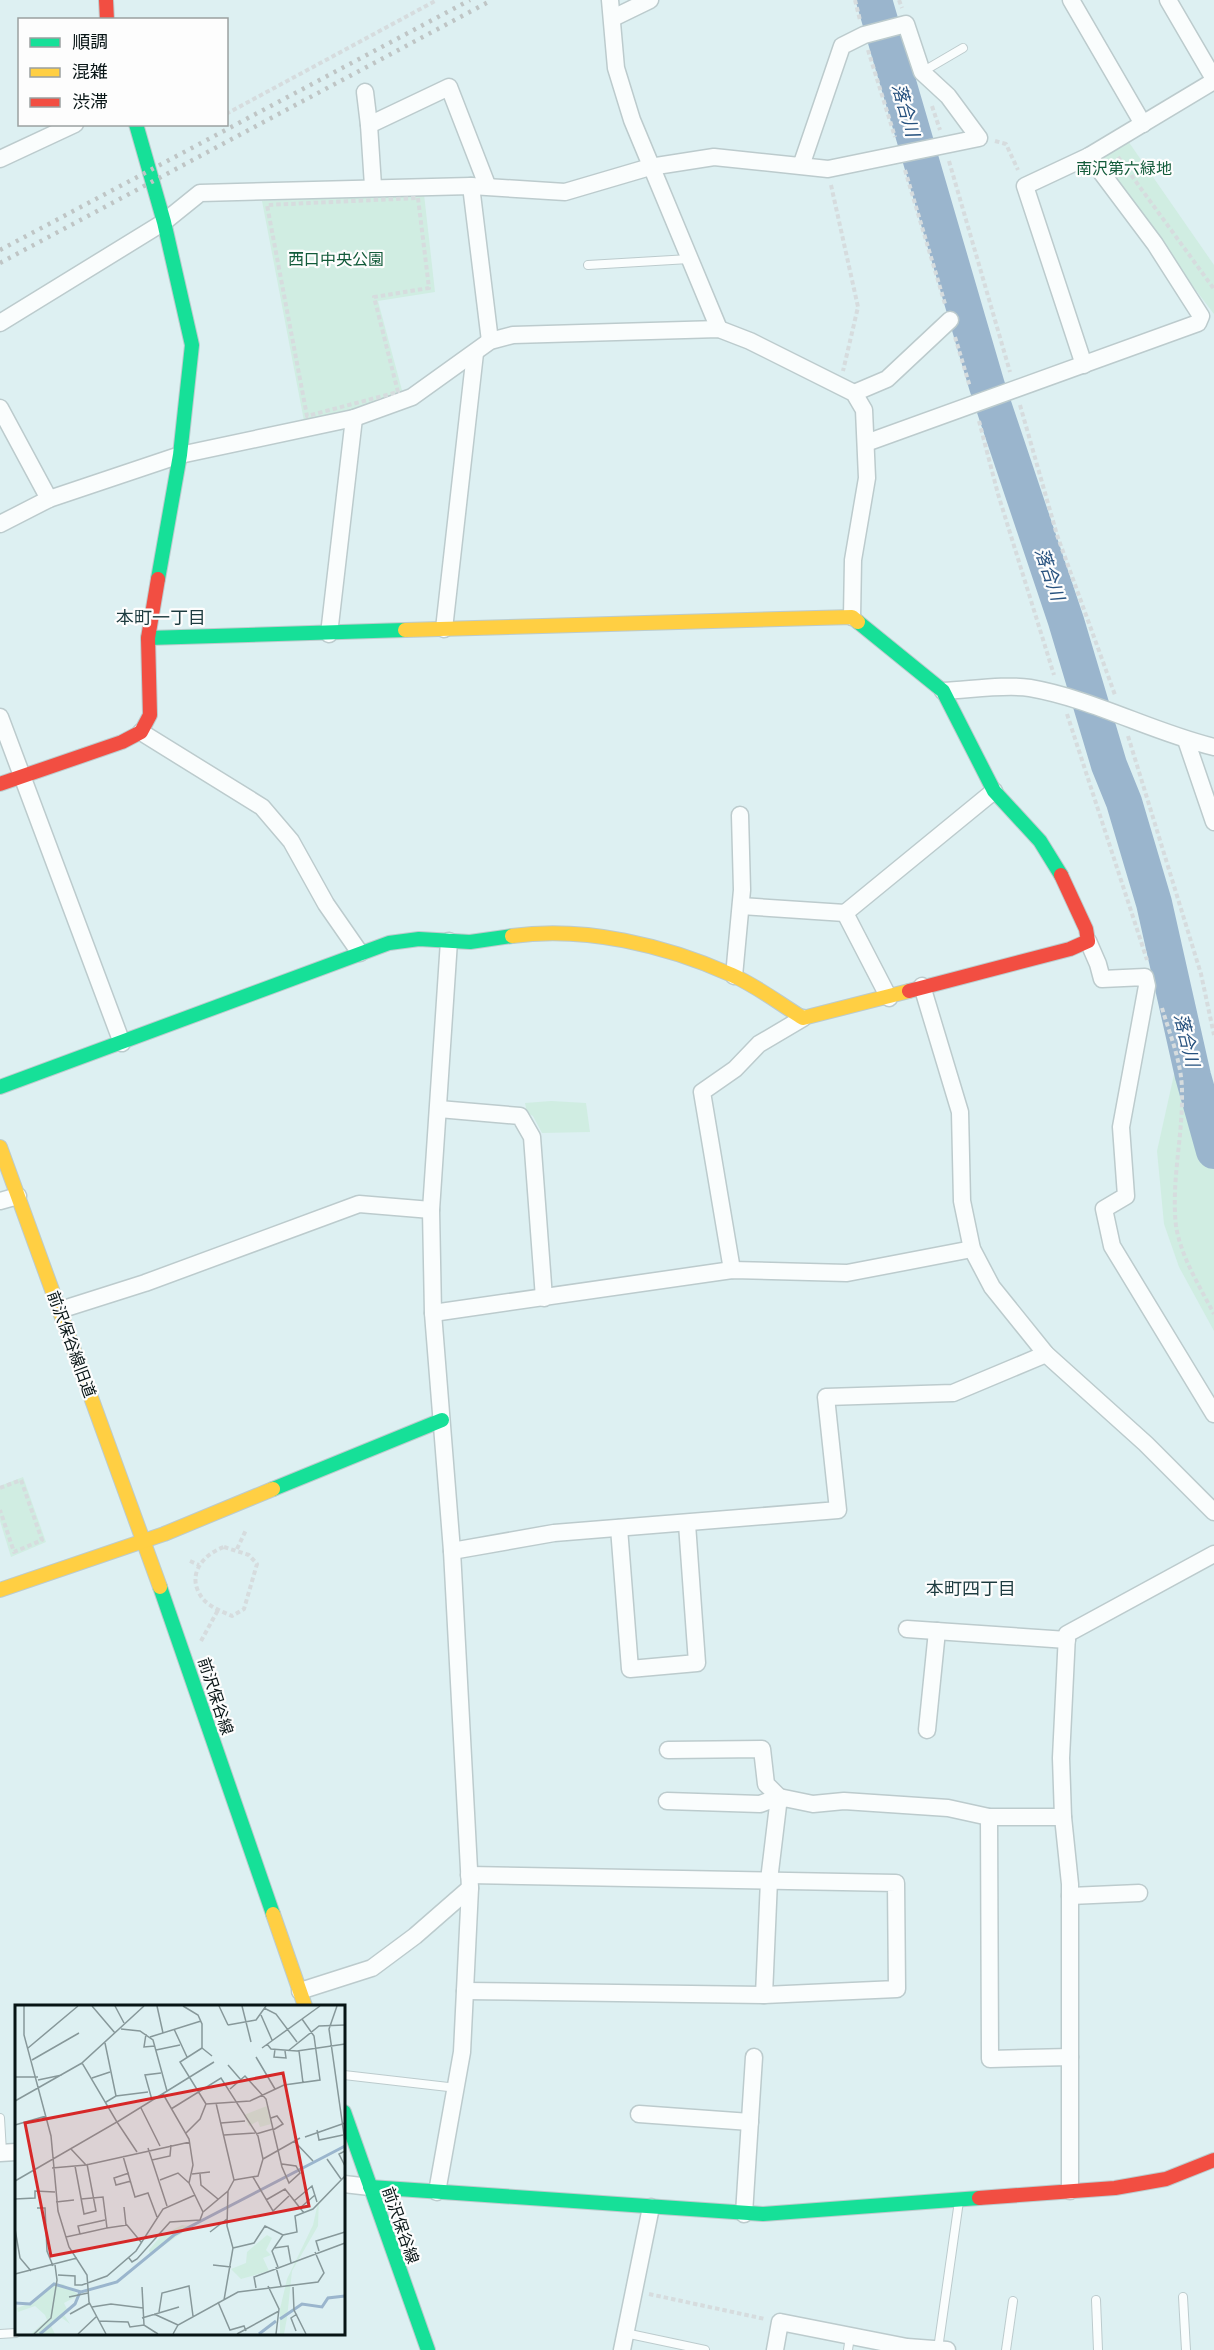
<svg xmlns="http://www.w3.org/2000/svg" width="1214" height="2350" viewBox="0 0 1214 2350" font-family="'IBM Plex Sans','Noto Sans JP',sans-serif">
<rect width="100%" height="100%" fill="#ddf0f2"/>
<g fill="#d0ede2">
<polygon points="1128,141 1214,265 1214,314 1098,162"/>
<polygon points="424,194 435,292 378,301 403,394 353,411 304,421 262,201"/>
<polygon points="1190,1066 1214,1150 1214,1331 1179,1267 1164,1224 1157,1151 1175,1070"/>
<polygon points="551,1101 586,1103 590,1132 542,1133 533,1116 527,1113 525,1103"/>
<polygon points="23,1477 46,1542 11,1557 0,1521 0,1486"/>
</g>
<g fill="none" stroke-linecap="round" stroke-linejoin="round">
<polyline stroke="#9ab5cd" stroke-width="36" points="874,0 987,386 1066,621 1109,765 1124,802 1154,903 1193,1076 1214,1151"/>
<g stroke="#bccbcd" stroke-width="10">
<g id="lane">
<polyline points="922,72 963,48"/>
<polyline points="588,265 689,259"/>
<polyline points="344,2075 457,2088"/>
<polyline points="0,2118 2,2152"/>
<polyline points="1183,2297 1186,2350"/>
<polyline points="1096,2300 1098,2350"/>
<polyline points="625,2333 705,2350"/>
<polyline points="0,2334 16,2333"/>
<polyline points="938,2349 959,2201"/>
<polyline points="848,2350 850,2336"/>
<polyline points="1006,2350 1013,2301"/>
</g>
</g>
<g stroke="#bccbcd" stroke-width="19">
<g id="street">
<polyline points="610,0 616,68 632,120 719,329"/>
<polyline points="1071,0 1143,124"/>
<polyline points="1168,0 1214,79"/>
<polyline points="613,18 650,0"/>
<polyline points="365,92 369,125"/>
<polyline points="0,159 75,124"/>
<polyline points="373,186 369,125 449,87 487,185"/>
<polyline points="471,186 565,192 650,167 714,157 828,169 979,138 948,96 922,72 906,24 864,35 842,46 801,166"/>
<polyline points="0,323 164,222 200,193 471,186 490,341"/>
<polyline points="1084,365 1025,186 1089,156 1214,81"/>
<polyline points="854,393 887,379 950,320"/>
<polyline points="0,408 49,499"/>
<polyline points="866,443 1198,323 1201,316 1155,244 1089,156"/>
<polyline points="0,524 49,499 180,455 354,418 412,397 490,341 513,335 719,329 750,341 854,393 864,410 867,478 853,560 852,617"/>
<polyline points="444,629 475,353"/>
<polyline points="329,634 354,418"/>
<path d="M943,691C969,690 1005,684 1030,688C1093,699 1152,732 1214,747"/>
<polyline points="0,717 122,1043"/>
<polyline points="141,732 262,807 291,841 326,904 360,953"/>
<polyline points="1186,740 1214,822"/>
<polyline points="741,906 845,913 994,791"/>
<polyline points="845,913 889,998"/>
<polyline points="1088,941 1098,964 1102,979 1145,977 1147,986 1121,1127 1126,1196 1104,1209 1112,1246 1214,1414"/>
<polyline points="734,976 742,890 740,815"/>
<polyline points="922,986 960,1112 962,1201 972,1249 992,1287 1046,1354 1146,1444 1214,1512"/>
<polyline points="439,1109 520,1116 532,1137 544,1298"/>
<polyline points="0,1201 18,1196"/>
<polyline points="732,1270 702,1092 735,1069 759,1044 803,1018"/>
<polyline points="60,1310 145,1283 359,1204 431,1210"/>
<polyline points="433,1313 732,1270 847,1273 972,1249"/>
<polyline points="619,1528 630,1669 697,1663 687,1524"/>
<polyline points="452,1551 554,1533 838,1510 826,1397 953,1393 1046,1354"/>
<polyline points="907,1629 1067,1640"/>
<polyline points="927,1730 937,1631"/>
<polyline points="667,1801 760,1804 779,1797 766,1784 762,1749 668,1750"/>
<polyline points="989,1817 990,2059 1070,2057 1070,2191"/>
<polyline points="1063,1817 1061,1758 1067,1634 1214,1554"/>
<polyline points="1070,1896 1139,1893"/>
<polyline points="300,1991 372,1968 415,1936 470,1888"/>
<polyline points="465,1991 764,1995 897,1989 896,1883 469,1875"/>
<polyline points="764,1995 769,1880 779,1797 813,1804 844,1801 948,1808 989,1817 1063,1817 1070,1884 1070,2057"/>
<polyline points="639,2114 750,2122"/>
<polyline points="0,2153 16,2152"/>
<polyline points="344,2184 370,2187"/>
<polyline points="437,2192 462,2052 470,1888 452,1551 433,1313 431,1210 449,941"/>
<polyline points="744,2214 754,2057"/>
<polyline points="622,2350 651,2207"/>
<polyline points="775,2350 780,2322 907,2347 947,2350"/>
</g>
</g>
<g stroke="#bccbcd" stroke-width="16">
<g id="fast">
<polyline points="136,124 164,222 192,345 180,455 158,579"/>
<polyline points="858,622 943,691 994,791 1040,841 1061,875"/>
<polyline points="148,638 405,630"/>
<polyline points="0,1087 389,943 419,939 470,942 512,936"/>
<polyline points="273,1489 442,1420"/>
<polyline points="160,1587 273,1914"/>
<polyline points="344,2112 428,2350"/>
<polyline points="370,2187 763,2214 979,2198"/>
</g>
</g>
<g stroke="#bccbcd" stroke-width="16">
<g id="slow">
<polyline points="405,630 852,617 858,622"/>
<path d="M512,936C585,926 665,945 732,975C757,986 780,1004 803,1018L909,991"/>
<polyline points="0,1147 160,1587"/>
<polyline points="0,1590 164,1534 273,1489"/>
<polyline points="273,1914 305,2006"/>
</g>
</g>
<g stroke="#bccbcd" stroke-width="16">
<g id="jam">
<polyline points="106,0 107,20"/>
<polyline points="0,784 122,742 141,732 150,715 148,638 158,579"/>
<polyline points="909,991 1070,949 1088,941 1086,929 1061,875"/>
<polyline points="979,2198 1115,2188 1166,2179 1214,2160"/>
</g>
</g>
<g stroke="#d6dcde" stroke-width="4" stroke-dasharray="4.5 3" stroke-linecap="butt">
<polyline points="855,0 860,20"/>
<polyline points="899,0 902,8"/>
<polyline points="868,50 895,137"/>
<polyline points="932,106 940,130"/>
<polyline points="226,114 437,0"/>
<polyline points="995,141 1006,144 1018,170"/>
<polyline points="1118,157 1214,289"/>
<polyline points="949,161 1010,372"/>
<polyline points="905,170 945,304"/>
<polyline points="831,185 858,307 843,371"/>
<polygon points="418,198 429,288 374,297 398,392 307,416 267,205"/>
<polyline points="955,337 970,387"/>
<polyline points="1020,405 1057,535 1115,695"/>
<polyline points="979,421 998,494 1054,675"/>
<polyline points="1067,714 1147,960"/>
<polyline points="1128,736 1201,974 1214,1035"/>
<path d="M1162,1008C1170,1035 1182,1063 1182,1092C1183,1136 1171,1181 1176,1226C1181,1257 1200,1287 1214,1314"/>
<polyline points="0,1488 21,1480 42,1540 14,1552 0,1510"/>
<path d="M224,1547L249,1555L257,1564L244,1609L232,1616C223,1612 210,1607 203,1599C185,1576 202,1555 224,1547Z"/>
<polyline points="237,1549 246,1530"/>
<polyline points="190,1561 199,1565"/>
<polyline points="201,1641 218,1610"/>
<polyline points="649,2294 765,2319"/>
</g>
<use href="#lane" stroke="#fafdfd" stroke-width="8"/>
<use href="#street" stroke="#fafdfd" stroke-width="16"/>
<use href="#fast" stroke="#16e098" stroke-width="14"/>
<use href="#slow" stroke="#ffcf43" stroke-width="14"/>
<use href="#jam" stroke="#f24e42" stroke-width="14"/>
<g stroke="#bfc5c5" stroke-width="4.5" stroke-dasharray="3 6" stroke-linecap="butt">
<polyline points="0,250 470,0"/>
<polyline points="0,263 492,0"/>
</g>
</g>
<g text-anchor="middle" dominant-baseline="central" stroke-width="4.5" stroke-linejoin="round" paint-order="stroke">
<g font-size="16" fill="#125b3a" stroke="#fdfdfd">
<text x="1124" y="168">南沢第六緑地</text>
<text x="336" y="259">西口中央公園</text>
</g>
<g font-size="16" fill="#071415" stroke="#fdfdfd">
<text transform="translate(72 1344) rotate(70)">前沢保谷線旧道</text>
<text transform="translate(216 1696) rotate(72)">前沢保谷線</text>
<text transform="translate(401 2225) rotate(71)">前沢保谷線</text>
</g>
<g font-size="18" font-style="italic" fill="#26517e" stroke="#fdfdfd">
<text transform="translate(906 110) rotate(74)">落合川</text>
<text transform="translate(1050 574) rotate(71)">落合川</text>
<text transform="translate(1187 1040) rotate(76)">落合川</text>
</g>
<g font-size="18" fill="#1e3c40" stroke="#fdfdfd">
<text x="161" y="617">本町一丁目</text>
<text x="971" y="1588">本町四丁目</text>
</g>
</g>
<g transform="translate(15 2005)">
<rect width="330" height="330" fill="#ddf0f2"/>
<path d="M252,101L256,119L245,122L243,116L234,121L229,110ZM304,193L303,221L277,266L272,313L269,329H265V304L272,274L298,220ZM167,220L177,221L135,250L134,245L146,231ZM252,230L257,233L251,245L256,250L248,253L254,266L226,274L216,264L231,258L232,247ZM41,279H48L64,290L49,298L52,304L48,308L55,319L47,313L35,319L40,329H16L32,315L30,310L20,301L3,307L2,303L16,298Z" fill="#d0ede2"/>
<path fill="none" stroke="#9ab5cd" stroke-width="3" d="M0,298L15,299L39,279L66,287L102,277L159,230L330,141M265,314L287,299L307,302L313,293L330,291M25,329L60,299L65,287M244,329L261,316"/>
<path fill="none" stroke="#87989a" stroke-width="1.5" d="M9,1V30L36,131L43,206L54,242L72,270L74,297L91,329M77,1L100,28M100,1L109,18M142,1L148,28M168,1L183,10L187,19V43L197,51M204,1L213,20M227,1L236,37M322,1L314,24L330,137M249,3L261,9L282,37M246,10L257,35M213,20L241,15L251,1M106,24L125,26L138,35L152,86M159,24L172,52M131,29L129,42L140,41M135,32L186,16M90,38L101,91M252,39L256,44L282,46L330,39M13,43L63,1M187,43L165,57L191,99M247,43L305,1M260,44L259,52L271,53L270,46M141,45L165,40M273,46L304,21L330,20M284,46L288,78M241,52L260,84M17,55L64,28M213,60L226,75M0,72H23M77,73L95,67M23,75L47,70M215,84L230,71L251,94L258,124L241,129M148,89L174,134L178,160L174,178L188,207L213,186L219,175L201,98M137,95L130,70L146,68M0,96L67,58M91,97L101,91L133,87M191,99L235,96L269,80L305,75L299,31L287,14M126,103L145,141M156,104L206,73L243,131L248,154L243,171L219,175M256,113L262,111L268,119L258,125M206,118L230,116M0,120L31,111M258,124L267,162L274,178L285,168L281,161L267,159M302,125L304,135L328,130M171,128L185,114L191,99M209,130L240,128M290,132L330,118M279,136L298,156M133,143L152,201M56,144L71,160M330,146L324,149L330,161M122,147L102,117L199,57M108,151L120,192L133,188L142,212M248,154L285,133M312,154L326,174M137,155L155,151L156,140M60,161L69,209L81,206L72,159M37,163L71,160L175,137M114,168L99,173L101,180L116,176M177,169L195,167M185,169L186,180L203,194M238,172L258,206L274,191M145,175L163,168L174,178M0,176L102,117L67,58L129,1M0,194L20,193V186L40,187M251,195L270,184L289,208M279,196L297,181L302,197M41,197L59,195M109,202L111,220M22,203H30L32,246L38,261M285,203L300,190M92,223L112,220L126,237M0,224L5,253L16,266M195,227L212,214M65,229L92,223L88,192L66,194M51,232L65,229L63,221L90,215M218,243L239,238L250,221L268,230M259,243L273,241L276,258M304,246L301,236L330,227M114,253L117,257L122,254L155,217L185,215L188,207M198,260L216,262M261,262L266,281M263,262L257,246L268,230L282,227L280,211L298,204L330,171M0,269L62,253M43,270L60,271V280H67L92,271L121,246L148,204L180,190M253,281L264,304L261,329M127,282L129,320M278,282L279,305L291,329M241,283L239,272L330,238M54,292L73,288M209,295L218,243L212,221L213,186M203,297L215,325L229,321L231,326M77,302L96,299L128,303M144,307L147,288L174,281L178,311M55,309L75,298M139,309L163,320M127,313L164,302M84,316L113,317L115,322L129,320L143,329M281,326L276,313L282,309M19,329L36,313L42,275L40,260M63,329L82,311M158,329L163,320L223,287L303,277L309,268L300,247M222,329L264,306"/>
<path fill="#d62828" fill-opacity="0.15" stroke="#d62828" stroke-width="3" d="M268,68L294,201L36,251L10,118Z"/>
<rect width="330" height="330" fill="none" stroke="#071415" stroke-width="3"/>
</g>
<rect x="18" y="18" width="210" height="108" fill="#fdfdfd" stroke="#9ba0a0" stroke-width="1.5"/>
<rect x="30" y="38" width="30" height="9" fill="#16e098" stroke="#9ba0a0" stroke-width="1.5"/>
<text x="72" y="48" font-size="18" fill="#071415">順調</text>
<rect x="30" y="68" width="30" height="9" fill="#ffcf43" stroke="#9ba0a0" stroke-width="1.5"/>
<text x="72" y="78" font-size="18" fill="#071415">混雑</text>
<rect x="30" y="98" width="30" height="9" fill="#f24e42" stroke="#9ba0a0" stroke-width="1.5"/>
<text x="72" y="108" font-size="18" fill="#071415">渋滞</text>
</svg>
